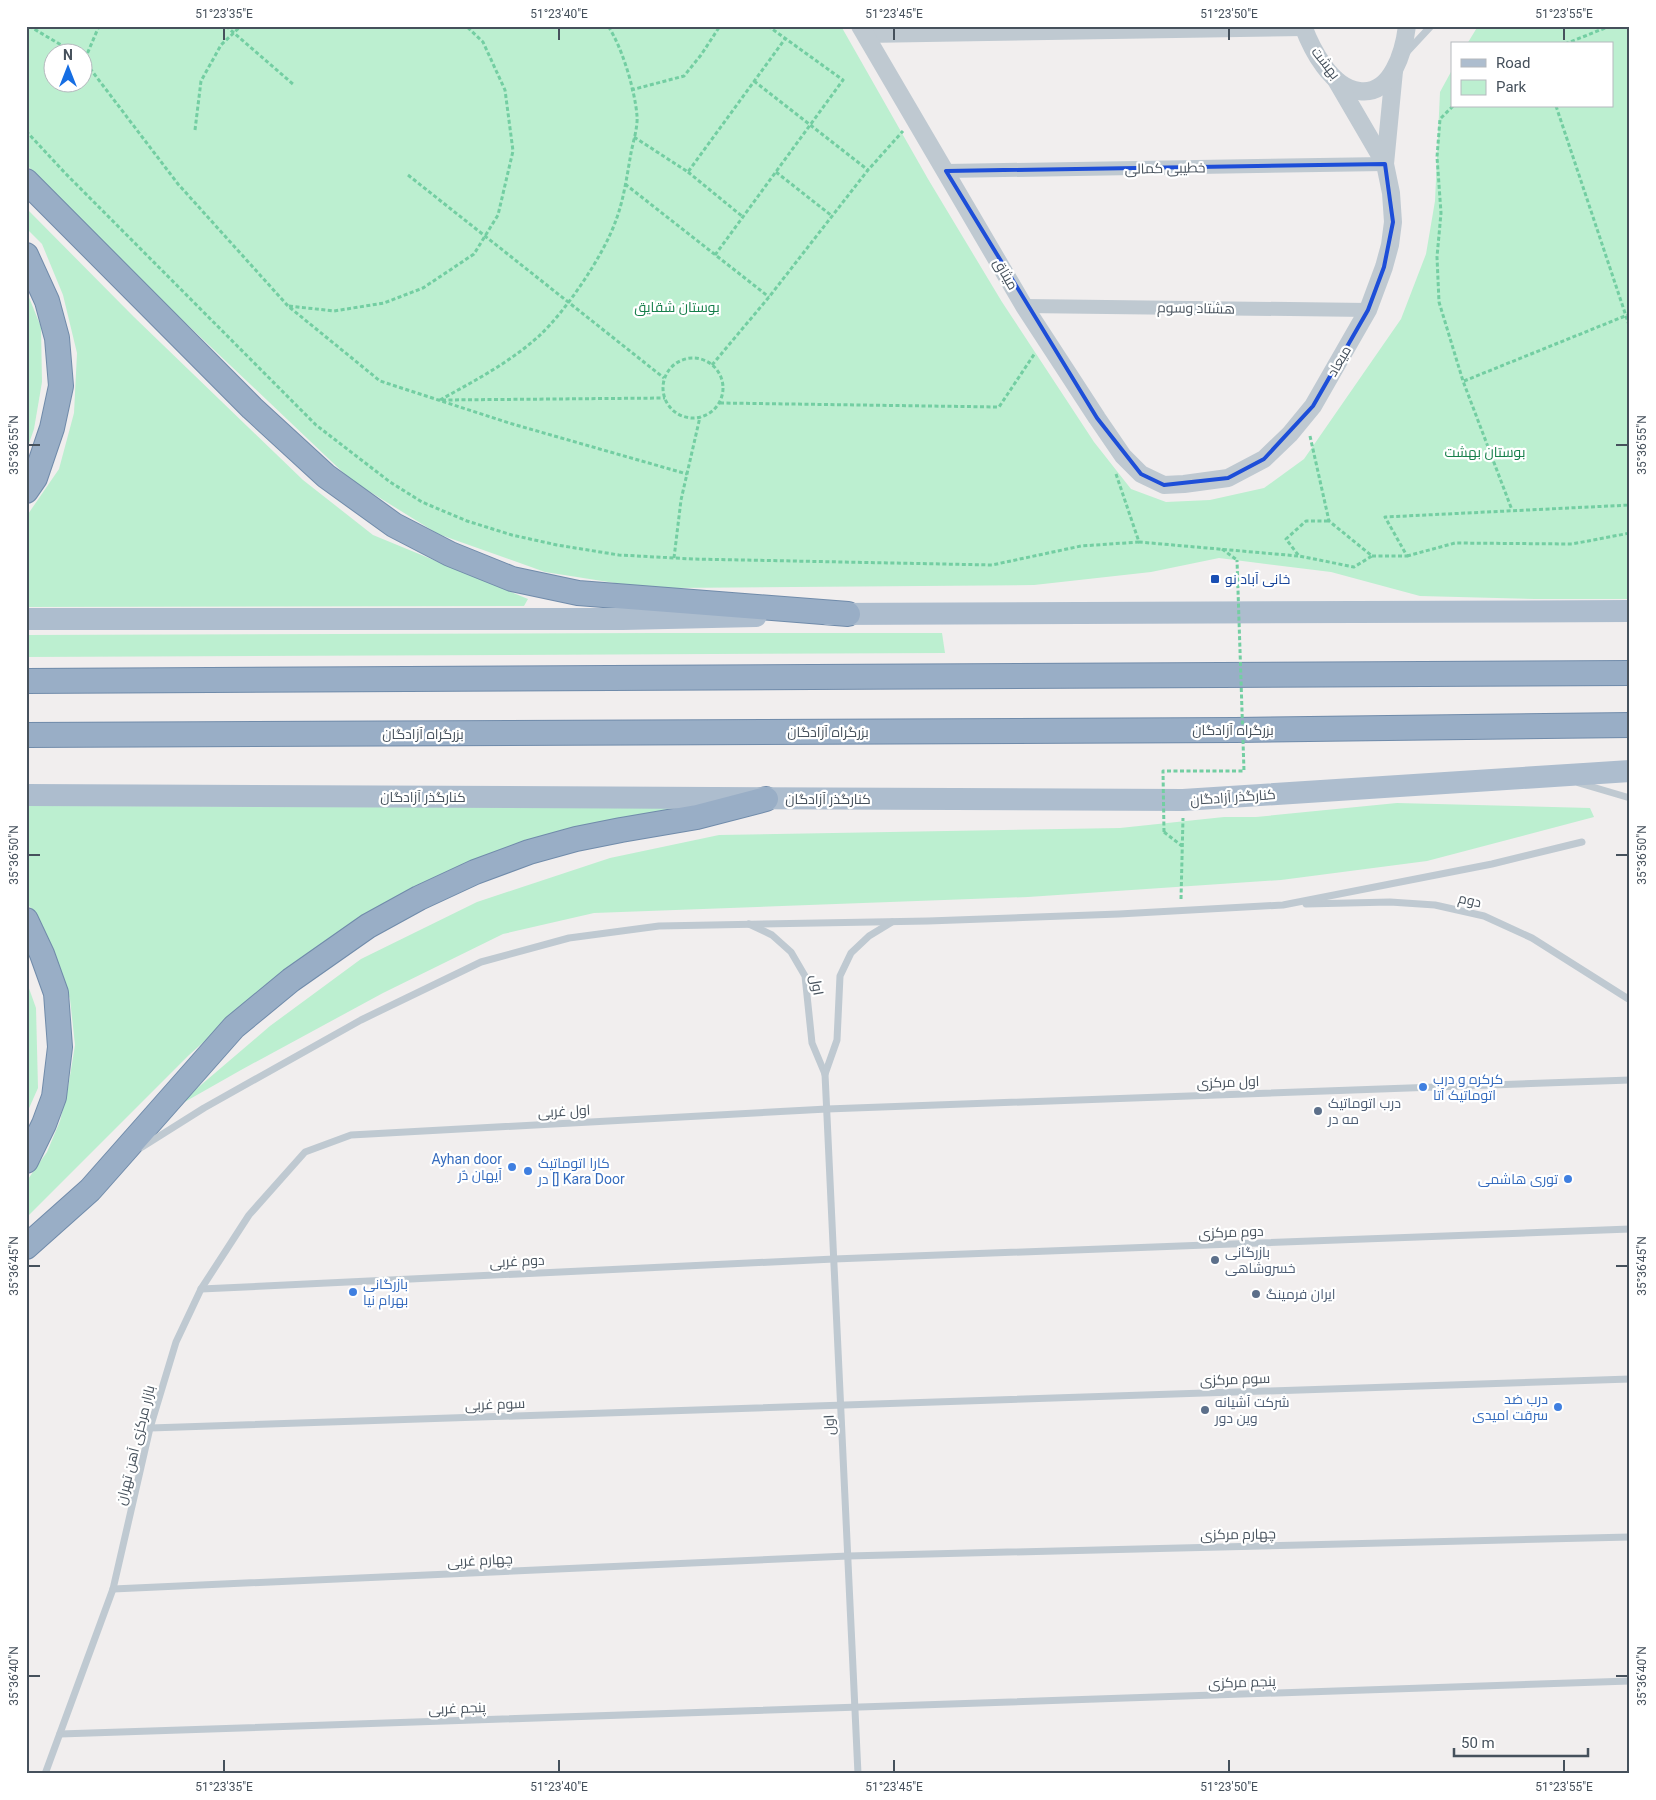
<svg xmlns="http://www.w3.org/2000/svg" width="1656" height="1800" viewBox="0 0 1656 1800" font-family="Roboto,Cairo,sans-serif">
<rect width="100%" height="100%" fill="#f1eeee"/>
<g fill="#bcefd0" fill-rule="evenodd">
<path d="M26,26H841L928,179L1002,302L1094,442L1131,489L1166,502L1210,500L1264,488L1304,459L1401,319L1426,254L1435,201L1440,92L1452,70V106H1612V44H1467L1478,26H1630V599H1535L1420,596L1331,572L1219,558L1151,572L1034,585L667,588L634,586L545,572L438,534L351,480L112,253L26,164ZM52,52H82V82H52Z"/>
<polygon points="26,208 134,317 303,480 373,535 528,599 524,606 26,607 26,517 59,469 74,413 77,353 63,295 42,244 26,228"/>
<polygon points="26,290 41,327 42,382 34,429 26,452"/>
<polygon points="655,633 942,633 945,653 26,657 26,635"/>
<polygon points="1397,803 1590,808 1594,817 1427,861 1281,880 1028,897 594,913 503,934 383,993 241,1070 174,1108 270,1026 361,959 477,902 610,858 719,835 1120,828 1224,817 1256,817"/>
<polygon points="26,806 695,807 519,843 226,1022 189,1055 26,1218 26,1182 47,1152 60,1121 68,1088 75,1045 70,999 53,948 31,908 26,903"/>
<polygon points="26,980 36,1008 38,1088 26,1115"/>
</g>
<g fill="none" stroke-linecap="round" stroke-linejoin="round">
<g stroke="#708baa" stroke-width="26">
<g id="trunk">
<polyline points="26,181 252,408 326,476 394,525 450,554 512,579 578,593 848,614"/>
<polyline points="26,255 47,301 57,338 61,386 52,428 35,478 26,491"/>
<polyline points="26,681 1630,673"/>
<polyline points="26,735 1235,730 1630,725"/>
<polyline points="26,920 42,954 56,993 60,1047 54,1097 44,1124 26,1161"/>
<polyline points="26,1247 90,1190 234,1027 291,980 368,926 419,898 475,872 529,852 576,839 621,830 697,817 766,799"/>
</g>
</g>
<g stroke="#73cea2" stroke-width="3" stroke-dasharray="4 2.5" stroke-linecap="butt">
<polyline points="29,26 73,52"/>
<polyline points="226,26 294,85"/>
<polyline points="1565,44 1610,26"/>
<polyline points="82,58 178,184 288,306 380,381 509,423 687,474"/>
<polyline points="85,59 99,26"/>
<polyline points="754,81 868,170"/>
<polyline points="631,90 684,76 701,55 720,26"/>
<polyline points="1453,106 1440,119 1437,157 1441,213 1437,257 1439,302 1463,381 1512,510"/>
<polyline points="1556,106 1630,328"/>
<polyline points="195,130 201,81 221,45 241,26"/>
<polyline points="26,131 65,173 316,425 390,482 422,502 467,521 512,535 557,545 619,555 693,559 992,565 1081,546 1139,542"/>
<polyline points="634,137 688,172 785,39"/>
<polyline points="688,172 743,217"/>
<polyline points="776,172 832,216"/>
<polyline points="408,175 664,378"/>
<polyline points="625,184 769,297"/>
<polyline points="715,255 843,80 768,26"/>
<polyline points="289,306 334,311 384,303 423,288 474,254 498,215 513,151 505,90 483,42 466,26"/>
<circle cx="693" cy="388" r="30"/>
<polyline points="712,365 769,297 868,170 903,131"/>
<polyline points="1464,381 1630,314"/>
<path d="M440,400C474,381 509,363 539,336C566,311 604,255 616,220C624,199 627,175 631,153C633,142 638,127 637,116C635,90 622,47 608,26"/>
<polyline points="442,400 665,398"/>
<polyline points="720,403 999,407 1035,353"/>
<polyline points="1310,436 1329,521 1372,556 1354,567 1299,556 1286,539 1306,521 1329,521"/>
<polyline points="1116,474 1139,542 1298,556"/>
<polyline points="1222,549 1237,560"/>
<polyline points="1372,556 1407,556 1385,517 1630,505"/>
<polyline points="1407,556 1455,543 1572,544 1630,533"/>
<polyline points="674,558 681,500 700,417"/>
<polyline points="1164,832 1182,846"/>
<polyline points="1181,899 1183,818"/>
</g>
<g stroke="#bfc9d1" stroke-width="7">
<polyline points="1405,54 1431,26"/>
<polyline points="1579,783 1630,798"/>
<polyline points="1306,904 1390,902 1435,905 1484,916 1532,938 1630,1000"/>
<polyline points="749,924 772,935 791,952 805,976 812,1043 825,1074 858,1774"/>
<polyline points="825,1074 837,1040 840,976 851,953 869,936 892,922"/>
<polyline points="142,1147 204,1108 361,1020 481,962 569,938 659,926 928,921 1119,914 1283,905 1492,864 1582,842"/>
<polyline points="201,1289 834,1259 1630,1229"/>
<polyline points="150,1428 1630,1379"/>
<polyline points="113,1589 848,1556 1630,1537"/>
<polyline points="60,1734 1630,1681"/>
<polyline points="45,1774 113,1589 150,1428 176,1342 201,1289 249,1215 305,1152 351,1135 827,1109 1630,1080"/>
</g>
<g stroke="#bfc9d1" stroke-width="14">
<polyline points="865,36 1304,29"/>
<polyline points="946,171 1385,164"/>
<polyline points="1024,306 1368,310"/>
</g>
<g stroke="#bfc9d1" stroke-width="18">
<polyline points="860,26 1024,306 1097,418 1123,456 1141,474 1164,485 1184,484 1228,478 1264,459 1290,434 1313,406 1368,310 1384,267 1390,245 1393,222 1391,193 1385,164 1394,71"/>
<path d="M1303,26C1312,50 1331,87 1359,91C1392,96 1404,50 1407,26"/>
<polyline points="1336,80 1385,164"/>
</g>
<g stroke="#adbdce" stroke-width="22">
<polyline points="828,614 1630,611"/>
<polyline points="26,619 623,619 756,616"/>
<polyline points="26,795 1183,800 1630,771"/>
</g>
<use href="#trunk" stroke="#99aec6" stroke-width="24"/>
<polyline stroke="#73cea2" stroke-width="3" stroke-dasharray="4 2.5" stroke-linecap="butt" points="1164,832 1163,771 1244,771 1237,560"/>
</g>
<path fill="none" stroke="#1d4ed8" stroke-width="4" stroke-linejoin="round" d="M1385,164L1393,222L1384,267L1368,310L1313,406L1264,459L1228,478L1164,485L1141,474L1097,418L946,171Z"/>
<path fill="none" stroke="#46515c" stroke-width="2" d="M224,28V40M559,28V40M894,28V40M1229,28V40M1564,28V40M28,445H40M1616,445H1628M28,855H40M1616,855H1628M28,1266H40M1616,1266H1628M28,1676H40M1616,1676H1628M224,1760V1772M559,1760V1772M894,1760V1772M1229,1760V1772M1564,1760V1772"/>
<rect fill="#1a4fb4" stroke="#fff" stroke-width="2" x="1210" y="574" width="10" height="10" rx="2.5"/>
<g fill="#3f7fe0" stroke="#fff" stroke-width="2">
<circle cx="1423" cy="1087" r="5"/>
<circle cx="512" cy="1167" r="5"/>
<circle cx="528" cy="1171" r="5"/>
<circle cx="1568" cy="1179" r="5"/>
<circle cx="353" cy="1292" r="5"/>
<circle cx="1558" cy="1407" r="5"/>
</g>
<g fill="#5c6f8a" stroke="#fff" stroke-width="2">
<circle cx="1318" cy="1111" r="5"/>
<circle cx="1215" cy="1260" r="5"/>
<circle cx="1256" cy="1294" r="5"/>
<circle cx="1205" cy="1410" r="5"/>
</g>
<g text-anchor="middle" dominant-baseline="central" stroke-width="4.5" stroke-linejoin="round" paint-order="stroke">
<g font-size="14" fill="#46515c" stroke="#fff">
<text transform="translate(1326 63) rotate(52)">بهشت</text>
<text transform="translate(1165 168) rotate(-1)">خطیبی کمالی</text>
<text transform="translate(1006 274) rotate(60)">میثاق</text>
<text transform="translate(1196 308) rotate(1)">هشتاد وسوم</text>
<text transform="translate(1339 361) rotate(-60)">میعاد</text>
<text x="1233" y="730">بزرگراه آزادگان</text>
<text x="828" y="732">بزرگراه آزادگان</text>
<text x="423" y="734">بزرگراه آزادگان</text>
<text x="423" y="797">کنارگذر آزادگان</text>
<text transform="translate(1233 797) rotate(-4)">کنارگذر آزادگان</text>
<text x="828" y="799">کنارگذر آزادگان</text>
<text transform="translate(1470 900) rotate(13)">دوم</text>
<text transform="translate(817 985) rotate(80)">اول</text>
<text transform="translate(1228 1082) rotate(-2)">اول مرکزی</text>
<text transform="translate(564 1111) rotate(-3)">اول غربی</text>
<text transform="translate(1231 1232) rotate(-2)">دوم مرکزی</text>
<text transform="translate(517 1261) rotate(-3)">دوم غربی</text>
<text transform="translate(1235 1379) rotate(-2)">سوم مرکزی</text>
<text transform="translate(495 1404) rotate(-2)">سوم غربی</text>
<text transform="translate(829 1425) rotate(-93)">اول</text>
<text transform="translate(135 1445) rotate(-76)">بازار مرکزی آهن تهران</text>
<text transform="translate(1238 1534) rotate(-1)">چهارم مرکزی</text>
<text transform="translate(480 1560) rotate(-3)">چهارم غربی</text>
<text transform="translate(1242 1682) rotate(-2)">پنجم مرکزی</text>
<text transform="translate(457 1708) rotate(-2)">پنجم غربی</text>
</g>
<g font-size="14" fill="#167f4b" stroke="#fff">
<text x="677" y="307">بوستان شقایق</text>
<text x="1485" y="452">بوستان بهشت</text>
</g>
<g font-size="14" fill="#164399" stroke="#fff" text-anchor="start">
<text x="1225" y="579">خانی آباد نو</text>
</g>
<g font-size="14" fill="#366cbe" stroke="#fff" text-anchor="start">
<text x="1433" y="1079">کرکره و درب<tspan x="1433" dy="16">اتوماتیک آتا</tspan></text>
<text x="502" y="1159" text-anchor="end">Ayhan door<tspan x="502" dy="16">آیهان دٌر</tspan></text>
<text x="538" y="1163">کارا اتوماتیک<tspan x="538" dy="16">در [] Kara Door</tspan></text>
<text x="1558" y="1179" text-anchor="end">توری هاشمی</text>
<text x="363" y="1284">بازرگانی<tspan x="363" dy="16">بهرام نیا</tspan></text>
<text x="1548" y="1399" text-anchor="end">درب ضد<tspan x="1548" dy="16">سرقت امیدی</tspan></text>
</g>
<g font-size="14" fill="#4e5e75" stroke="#fff" text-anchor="start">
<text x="1328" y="1103">درب اتوماتیک<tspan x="1328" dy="16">مه در</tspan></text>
<text x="1225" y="1252">بازرگانی<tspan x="1225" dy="16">خسروشاهی</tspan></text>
<text x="1266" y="1294">ایران فرمینگ</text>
<text x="1215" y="1402">شرکت آشیانه<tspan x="1215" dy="16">وین دور</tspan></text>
</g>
</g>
<rect width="1656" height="1800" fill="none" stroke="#ffffff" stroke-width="55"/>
<rect x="1451" y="42" width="162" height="65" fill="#ffffff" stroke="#b5b9be"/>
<rect x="1461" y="59" width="25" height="8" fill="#adbdce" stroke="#b5b9be"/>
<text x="1496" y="68" font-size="15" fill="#46515c">Road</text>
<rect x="1461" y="80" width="25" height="15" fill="#bcefd0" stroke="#b5b9be"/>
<text x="1496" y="92" font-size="15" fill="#46515c">Park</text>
<g transform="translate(68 68)"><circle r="24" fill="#ffffff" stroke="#b5b9be"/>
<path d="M0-4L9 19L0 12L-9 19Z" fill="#166ee3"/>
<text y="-8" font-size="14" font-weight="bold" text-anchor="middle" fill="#46515c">N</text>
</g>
<path d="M1454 1748v8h134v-8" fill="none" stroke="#46515c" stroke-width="2.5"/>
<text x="1461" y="1748" font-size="15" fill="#46515c" stroke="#ffffff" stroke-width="4" paint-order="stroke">50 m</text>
<rect x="28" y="28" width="1600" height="1744" fill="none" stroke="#46515c" stroke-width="2"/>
<g font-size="12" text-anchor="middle" fill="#46515c">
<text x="224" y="18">51°23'35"E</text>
<text x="559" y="18">51°23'40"E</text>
<text x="894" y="18">51°23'45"E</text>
<text x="1229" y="18">51°23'50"E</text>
<text x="1564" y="18">51°23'55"E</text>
<text transform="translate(14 445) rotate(-90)" y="4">35°36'55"N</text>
<text transform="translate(1642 445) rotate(-90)" y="4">35°36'55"N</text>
<text transform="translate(14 855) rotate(-90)" y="4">35°36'50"N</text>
<text transform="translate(1642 855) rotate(-90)" y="4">35°36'50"N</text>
<text transform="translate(14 1266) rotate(-90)" y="4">35°36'45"N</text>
<text transform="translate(1642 1266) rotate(-90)" y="4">35°36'45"N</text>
<text transform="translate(14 1676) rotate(-90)" y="4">35°36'40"N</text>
<text transform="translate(1642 1676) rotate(-90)" y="4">35°36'40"N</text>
<text x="224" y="1791">51°23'35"E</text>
<text x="559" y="1791">51°23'40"E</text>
<text x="894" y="1791">51°23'45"E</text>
<text x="1229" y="1791">51°23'50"E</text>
<text x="1564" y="1791">51°23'55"E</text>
</g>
</svg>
